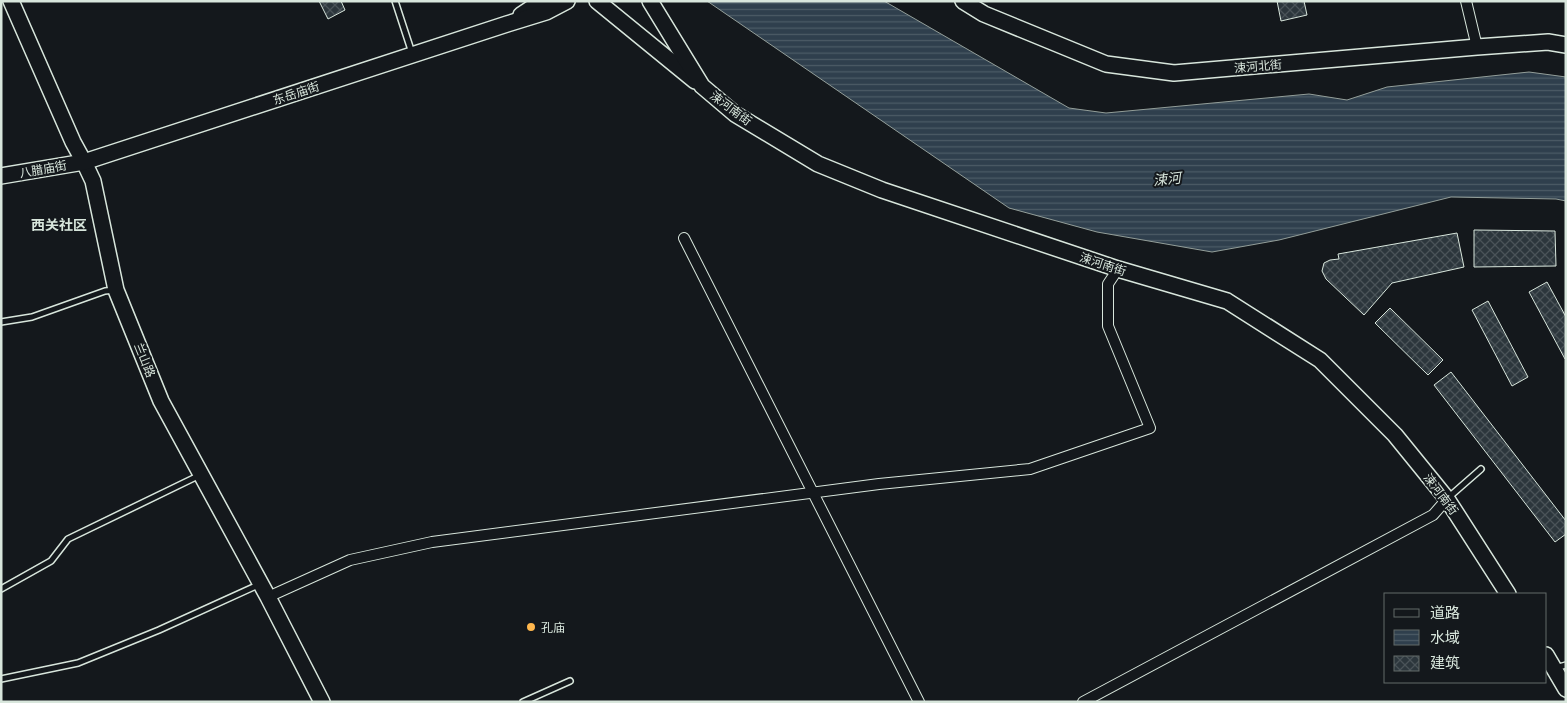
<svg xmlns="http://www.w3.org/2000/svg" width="1567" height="703" viewBox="0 0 1567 703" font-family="Ubuntu,'Noto Sans SC',sans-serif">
<defs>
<pattern id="water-rules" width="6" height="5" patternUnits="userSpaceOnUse" patternTransform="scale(1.25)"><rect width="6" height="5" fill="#2f3f4d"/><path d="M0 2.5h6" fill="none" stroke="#4c5b66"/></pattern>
<pattern id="building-cross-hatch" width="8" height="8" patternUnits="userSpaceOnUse" patternTransform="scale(1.25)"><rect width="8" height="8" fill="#2c363c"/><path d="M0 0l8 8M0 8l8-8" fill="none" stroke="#4a5358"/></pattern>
</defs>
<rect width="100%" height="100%" fill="#14181c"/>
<polygon fill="url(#water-rules)" stroke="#939e99" points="707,1 884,1 1069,108 1106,113 1309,94 1347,100 1387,87 1529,72 1566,77 1566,201 1556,199 1451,197 1279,240 1212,252 1097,232 1009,208"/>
<g fill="url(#building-cross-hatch)" stroke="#d8e6dc">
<polygon points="319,1 341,1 345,10 328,19"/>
<polygon points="1277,1 1304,1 1307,15 1281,21"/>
<polygon points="1474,230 1555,231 1556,266 1474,267"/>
<polygon points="1457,233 1464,267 1392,283 1364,315 1326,279 1322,271 1324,263 1330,260 1339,259 1338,254"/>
<polygon points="1547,282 1566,317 1566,359 1565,359 1529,292"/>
<polygon points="1488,301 1528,377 1512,386 1472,310"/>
<polygon points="1390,308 1443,360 1428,375 1375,323"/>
<polygon points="1451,372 1566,521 1566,534 1555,542 1434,385"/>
</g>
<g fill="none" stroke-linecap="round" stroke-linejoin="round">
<g stroke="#d8e6dc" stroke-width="8">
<g id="lane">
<polyline points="395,1 412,53"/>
<polyline points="1,322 32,317 105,291 115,290"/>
<polyline points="1449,497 1481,469"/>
<polyline points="1,589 51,561 68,539 198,476"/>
<polyline points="1555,668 1566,665"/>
<polyline points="1,679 78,663 159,630 258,585"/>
<polyline points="523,702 570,681"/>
</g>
</g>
<g stroke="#d8e6dc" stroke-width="12">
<g id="street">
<polyline points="1466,1 1477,47"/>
<polyline points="684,238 919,702"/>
<polyline points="268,597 350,560 432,542 879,484 1030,469 1150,428 1108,326 1108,284 1118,269"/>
<polyline points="1083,702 1433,515 1447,499"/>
</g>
</g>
<g stroke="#d8e6dc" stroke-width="18">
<g id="secondary">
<polyline points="11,1 73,142 84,162 93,181 116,290 161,401 268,597 322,702"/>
<polyline points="597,1 695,81"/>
<polyline points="650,1 702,86 735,114 818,164 882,190 1118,269 1227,301 1320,360 1395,435 1447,499 1508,594"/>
<polyline points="963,1 984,14 1106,64 1174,73 1477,47 1548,42 1566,45"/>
<polyline points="521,15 542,1"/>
<polyline points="1,176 84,162 507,24 546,12 567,1"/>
<polyline points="1546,655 1566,689"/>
</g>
</g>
<use href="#lane" stroke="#14181c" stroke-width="5"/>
<use href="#street" stroke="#14181c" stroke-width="10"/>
<use href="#secondary" stroke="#14181c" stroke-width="15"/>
</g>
<circle fill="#ffb74d" stroke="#14181c" stroke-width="2" cx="531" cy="627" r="5"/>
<g text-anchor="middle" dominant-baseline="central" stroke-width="4" stroke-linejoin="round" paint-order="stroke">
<g font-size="12" fill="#d8e6dc" stroke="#14181c">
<text transform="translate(1258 66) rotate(-5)">涑河北街</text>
<text transform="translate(296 93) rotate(-18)">东岳庙街</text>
<text transform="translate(731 108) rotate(37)">涑河南街</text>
<text transform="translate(43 169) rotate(-10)">八腊庙街</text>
<text transform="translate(1103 264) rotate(18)">涑河南街</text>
<text transform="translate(145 360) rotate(68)">兰山路</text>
<text transform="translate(1441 494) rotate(53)">涑河南街</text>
</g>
<g font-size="12" fill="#d8e6dc" stroke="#14181c" text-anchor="start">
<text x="541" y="627">孔庙</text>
</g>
<g font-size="14" font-style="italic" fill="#d8e6dc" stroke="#14181c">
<text transform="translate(1167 179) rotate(-6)">涑河</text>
</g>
<g font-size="14" font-weight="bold" fill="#d8e6dc" stroke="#14181c">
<text x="59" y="225">西关社区</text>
</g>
</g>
<rect width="1567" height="703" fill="none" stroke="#d8e6dc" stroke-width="5"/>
<rect x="1384" y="593" width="162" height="90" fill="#14181c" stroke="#626a69"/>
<rect x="1394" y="609" width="25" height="8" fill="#14181c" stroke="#626a69"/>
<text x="1430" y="618" font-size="15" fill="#d8e6dc">道路</text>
<rect x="1394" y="630" width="25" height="15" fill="url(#water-rules)" stroke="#626a69"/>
<text x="1430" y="643" font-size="15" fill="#d8e6dc">水域</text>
<rect x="1394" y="656" width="25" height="15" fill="url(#building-cross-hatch)" stroke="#626a69"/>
<text x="1430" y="668" font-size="15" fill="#d8e6dc">建筑</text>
</svg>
